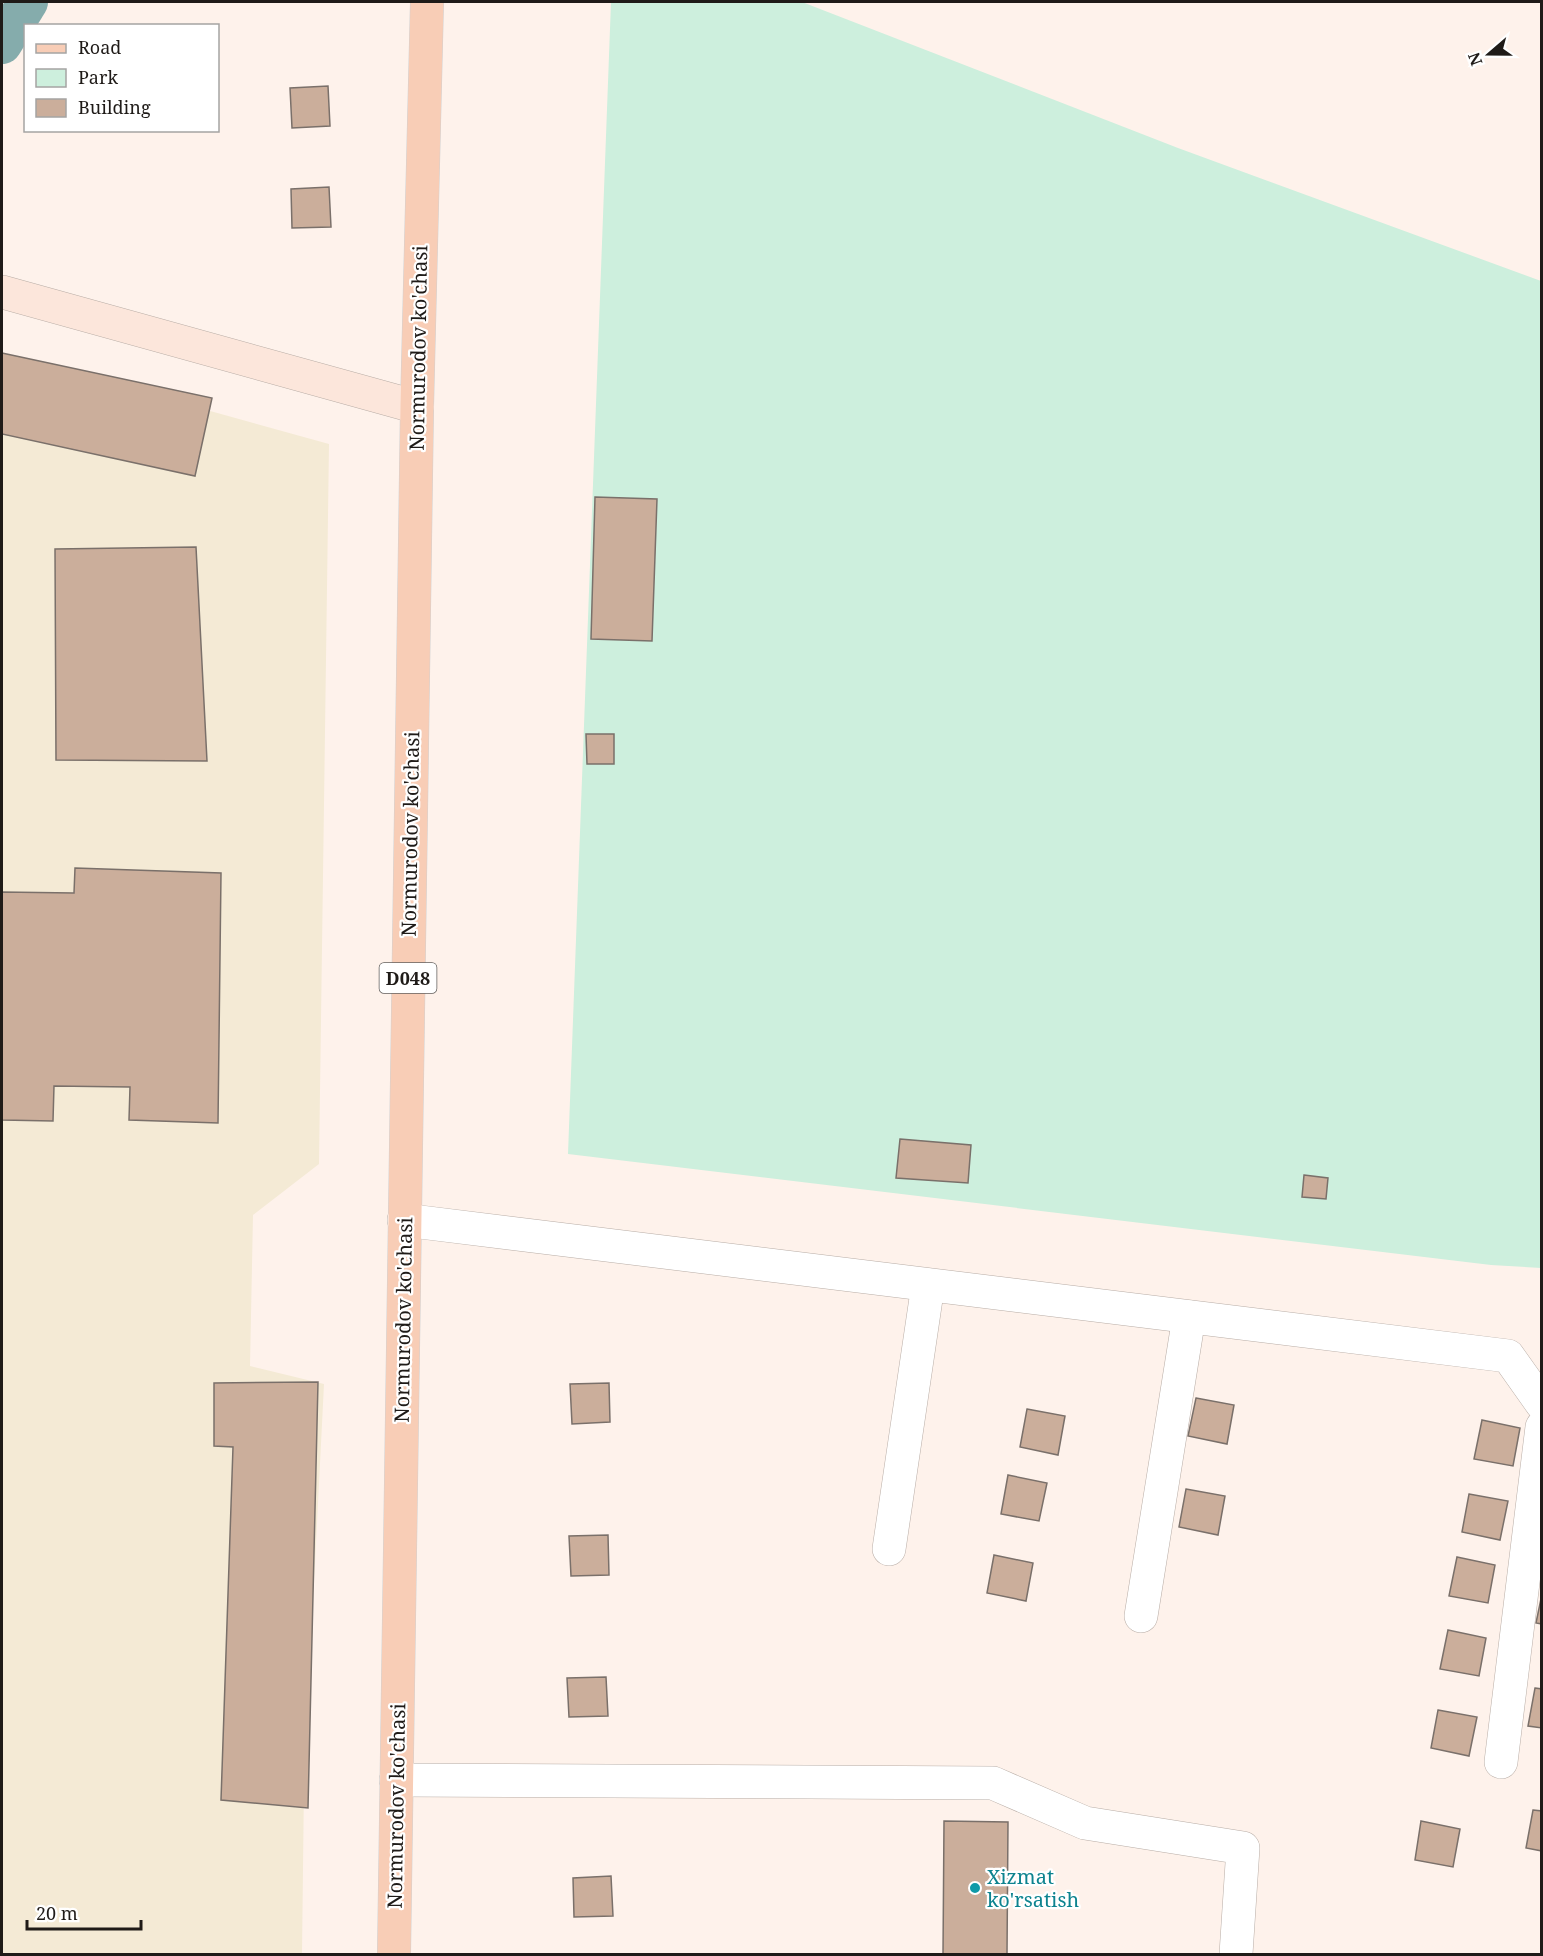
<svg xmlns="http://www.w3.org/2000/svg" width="1543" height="1956" viewBox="0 0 1543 1956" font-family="'Noto Serif',serif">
<rect width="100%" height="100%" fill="#fef2eb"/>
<polygon fill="#f4ead5" points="2,353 329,444 319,1164 253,1215 250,1366 324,1384 304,1783 302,1954 2,1954"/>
<polygon fill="#cdefdd" points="611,2 802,2 1178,148 1541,281 1541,1268 1491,1265 568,1154"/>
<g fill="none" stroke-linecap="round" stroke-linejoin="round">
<polyline stroke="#85acac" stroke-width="40" points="2,44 28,2"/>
</g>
<g fill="#cbae9b" stroke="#7a706a" stroke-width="1.5">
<polygon points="328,86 330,126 292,128 290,88"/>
<polygon points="329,187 331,227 292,228 291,189"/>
<polygon points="2,353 212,398 195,476 2,434"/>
<polygon points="595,497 657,499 652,641 591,639"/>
<polygon points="196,547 207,761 56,760 55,549"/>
<polygon points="586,734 614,734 614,764 587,764"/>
<polygon points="75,868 221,873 218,1123 129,1120 130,1087 54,1086 53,1121 2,1120 2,892 74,893"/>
<polygon points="900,1139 971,1145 968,1183 896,1178"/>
<polygon points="1304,1175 1328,1178 1326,1199 1302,1197"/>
<polygon points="318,1382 308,1808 221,1800 233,1447 214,1446 214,1383"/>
<polygon points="609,1383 610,1422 572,1424 570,1384"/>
<polygon points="1196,1398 1234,1405 1227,1444 1188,1436"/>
<polygon points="1027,1409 1065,1416 1058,1455 1020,1447"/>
<polygon points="1482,1420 1520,1428 1513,1466 1474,1459"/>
<polygon points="1008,1475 1047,1483 1039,1521 1001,1514"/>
<polygon points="1186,1489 1225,1496 1218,1535 1179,1527"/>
<polygon points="1469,1494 1508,1501 1500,1540 1462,1532"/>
<polygon points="608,1535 609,1575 571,1576 569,1536"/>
<polygon points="994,1555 1033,1563 1026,1601 987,1593"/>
<polygon points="1457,1557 1495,1565 1488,1603 1449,1596"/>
<polygon points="1542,1594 1542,1624 1536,1623"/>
<polygon points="1448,1630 1486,1638 1479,1676 1440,1669"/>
<polygon points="606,1677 608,1716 569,1717 567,1678"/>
<polygon points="1535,1688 1542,1689 1542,1728 1528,1726"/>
<polygon points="1438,1710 1477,1717 1469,1756 1431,1748"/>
<polygon points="1533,1810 1542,1811 1542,1851 1526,1848"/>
<polygon points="944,1821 1008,1822 1007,1954 943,1954"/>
<polygon points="1421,1821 1460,1829 1453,1867 1415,1860"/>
<polygon points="611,1876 613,1916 574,1917 573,1878"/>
</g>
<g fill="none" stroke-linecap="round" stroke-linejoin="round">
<g stroke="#b8ada6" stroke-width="34">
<g id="street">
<polyline points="404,1220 1508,1356 1542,1404"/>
<polyline points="889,1549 928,1285"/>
<polyline points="1141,1616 1189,1317"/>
<polyline points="1501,1762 1542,1427"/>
<polyline points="396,1780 993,1783 1085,1823 1243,1848 1236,1954"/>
</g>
</g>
<g stroke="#b8ada6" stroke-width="34">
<polyline id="secondary" points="2,292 417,407"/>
</g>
<g stroke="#d2d1d1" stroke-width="34">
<polyline id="primary" points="394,1954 417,407 427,2"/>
</g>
<use href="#street" stroke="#fff" stroke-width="33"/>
<use href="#secondary" stroke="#fce6db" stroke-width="33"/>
<use href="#primary" stroke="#f8cdb6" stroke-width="33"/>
</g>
<circle fill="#0f9aa8" stroke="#fff" stroke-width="2" cx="975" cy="1888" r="6"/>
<g text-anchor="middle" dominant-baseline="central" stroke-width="4.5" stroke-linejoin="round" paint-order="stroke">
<rect fill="#fff" stroke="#625f5d" stroke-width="1.5" x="379.5" y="963" width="57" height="30" rx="4.5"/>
<g font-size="18" font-weight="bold" fill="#1f1b18">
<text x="408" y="978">D048</text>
</g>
<g font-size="20" fill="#1f1b18" stroke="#fff">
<text transform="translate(418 348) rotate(-89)">Normurodov ko'chasi</text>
<text transform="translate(410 834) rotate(-89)">Normurodov ko'chasi</text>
<text transform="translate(403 1320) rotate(-89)">Normurodov ko'chasi</text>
<text transform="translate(396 1806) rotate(-89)">Normurodov ko'chasi</text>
</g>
<g font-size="20" fill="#0d838f" stroke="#fff" text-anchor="start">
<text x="987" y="1876">Xizmat<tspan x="987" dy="23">ko'rsatish</tspan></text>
</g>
</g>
<rect width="1543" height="1956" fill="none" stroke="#1f1b18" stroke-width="6"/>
<rect x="24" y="24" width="195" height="108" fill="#ffffff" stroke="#a5a4a3" stroke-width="1.5"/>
<rect x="36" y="44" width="30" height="9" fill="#f8cdb6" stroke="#a5a4a3" stroke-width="1.5"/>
<text x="78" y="54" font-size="18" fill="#1f1b18">Road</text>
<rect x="36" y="69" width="30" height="18" fill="#cdefdd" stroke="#a5a4a3" stroke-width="1.5"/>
<text x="78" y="84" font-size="18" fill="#1f1b18">Park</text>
<rect x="36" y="99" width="30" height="18" fill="#cbae9b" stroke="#a5a4a3" stroke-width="1.5"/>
<text x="78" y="114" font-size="18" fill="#1f1b18">Building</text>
<g transform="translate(1489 54) rotate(250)" stroke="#ffffff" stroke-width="4.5" paint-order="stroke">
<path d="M0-4.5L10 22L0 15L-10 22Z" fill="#1f1b18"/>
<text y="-9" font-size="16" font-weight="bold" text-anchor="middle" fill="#1f1b18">N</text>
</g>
<path d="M27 1920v9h114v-9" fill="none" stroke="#1f1b18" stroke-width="3"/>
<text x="36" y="1920" font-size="18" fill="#1f1b18" stroke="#ffffff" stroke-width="4.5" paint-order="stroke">20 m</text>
</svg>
